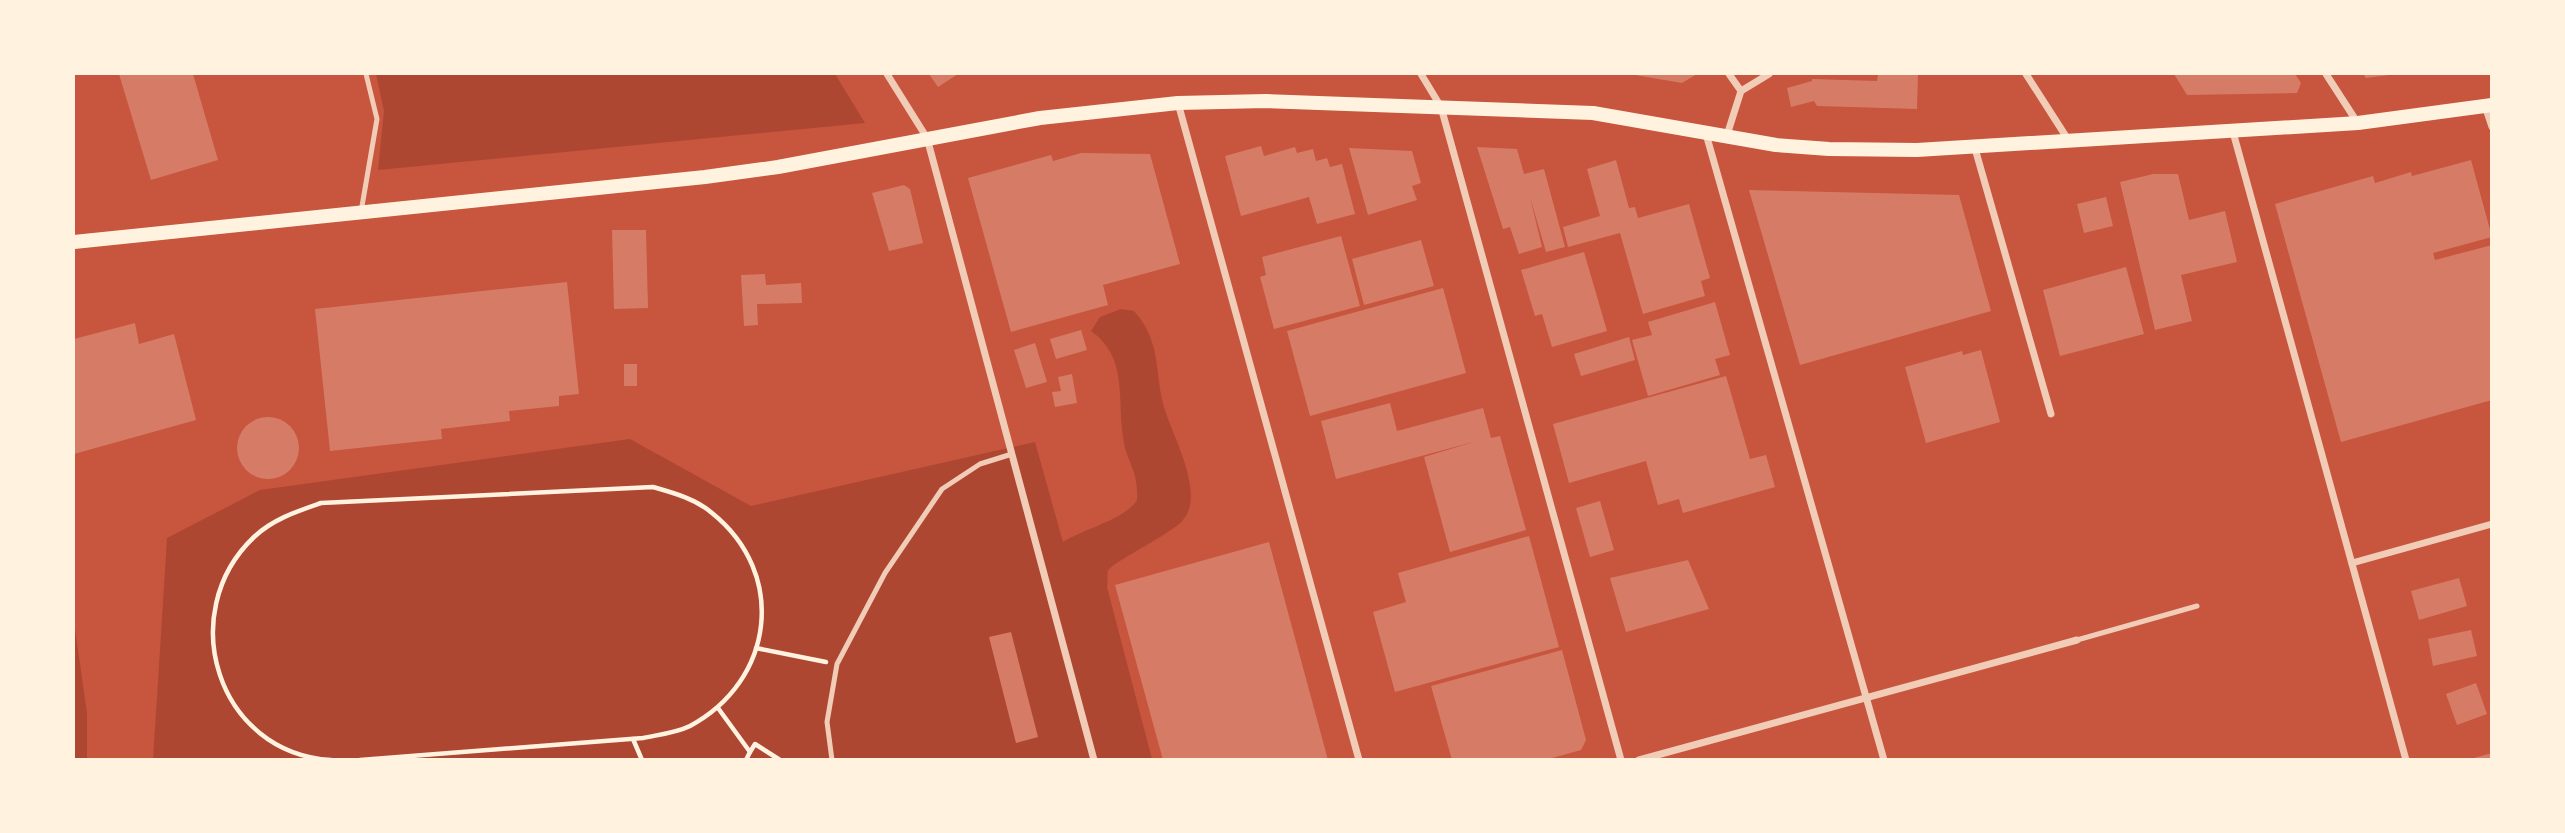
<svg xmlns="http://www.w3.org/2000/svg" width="2565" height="833" viewBox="0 0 2565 833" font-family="'Titillium Web',sans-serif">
<rect width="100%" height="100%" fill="#c8553d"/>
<g fill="#ae4732">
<polygon points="376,74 835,74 865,123 378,170 384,111"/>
<path d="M1121,309L1134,311C1162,342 1154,372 1164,407C1172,435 1206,494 1183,520C1170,535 1112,562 1108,571C1107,575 1108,582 1107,587L1152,759L153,760L167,538L260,490L630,439L751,506L1035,442L1063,542C1083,529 1126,519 1137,500C1139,470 1126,462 1123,437C1117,397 1128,357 1091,331L1100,317Z"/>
<polygon points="74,622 87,713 87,759 74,759"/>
</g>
<g fill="#d67c66">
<polygon points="119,74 193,74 218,160 151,180"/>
<polygon points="929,74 958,74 938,87"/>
<polygon points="1629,74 1697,74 1682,83"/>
<polygon points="1878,74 1918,74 1917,109 1817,106 1814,101 1791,107 1787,88 1812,81 1812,79 1877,81"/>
<polygon points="2174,74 2295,74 2301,83 2297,93 2187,95"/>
<polygon points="2363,74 2389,74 2389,75 2366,78"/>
<polygon points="1261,146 1264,156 1295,147 1297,153 1313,149 1316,161 1327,158 1330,167 1342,164 1355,214 1317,224 1309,197 1241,216 1225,156"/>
<polygon points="1477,147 1517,149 1524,174 1544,169 1565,247 1546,252 1530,197 1542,247 1519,254 1510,227 1503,229"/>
<polygon points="1349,148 1412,151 1421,183 1412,186 1417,200 1368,215"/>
<polygon points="1081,153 1150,154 1180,264 1103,285 1108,305 1011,332 968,178 1051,155 1053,161"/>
<polygon points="1616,160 1629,208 1635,207 1638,218 1689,204 1710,278 1701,281 1705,296 1643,314 1620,233 1568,247 1563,227 1600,216 1587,169"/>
<polygon points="2471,160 2492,237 2433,253 2435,260 2492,245 2492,400 2341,442 2275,204 2373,176 2375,183 2411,172 2412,176"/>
<polygon points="2153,174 2178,174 2189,220 2225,211 2237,262 2181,275 2192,321 2155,330 2120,182"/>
<polygon points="904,185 910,189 923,243 889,251 872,193"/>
<polygon points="1749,190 1959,195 1991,311 1800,365"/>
<polygon points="2106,197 2113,226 2084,233 2077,204"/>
<polygon points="612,230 646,230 648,308 614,309"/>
<polygon points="1341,236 1360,306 1274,329 1260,277 1266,275 1262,257"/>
<polygon points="1421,240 1434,286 1364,305 1352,259"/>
<polygon points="1584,252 1607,331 1552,347 1542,314 1535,316 1521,270"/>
<polygon points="2126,267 2144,334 2060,356 2043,290"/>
<polygon points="765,274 766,285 801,283 802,303 757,304 758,325 744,326 741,275"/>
<polygon points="567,282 579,394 559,396 559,406 509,411 510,421 441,429 442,439 330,451 315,309"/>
<polygon points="1443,288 1466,373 1310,416 1287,331"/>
<polygon points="1715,302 1730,355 1715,359 1720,375 1648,396 1632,340 1652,335 1648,322"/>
<polygon points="135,323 139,344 174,334 196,420 74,454 74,339"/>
<polygon points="1081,330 1087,350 1056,359 1050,339"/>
<polygon points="1629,337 1635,360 1581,376 1574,354"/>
<polygon points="1035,343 1047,382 1026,388 1014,350"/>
<polygon points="1981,350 2000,422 1926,443 1905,367 1962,351 1963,355"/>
<rect x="624" y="364" width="13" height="22"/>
<polygon points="1072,374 1077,403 1055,407 1052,392 1061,391 1058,377"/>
<polygon points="1726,376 1750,459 1766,455 1775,487 1683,513 1679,499 1658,505 1646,461 1569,483 1553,424"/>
<polygon points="1390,403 1397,431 1483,408 1491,438 1500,436 1526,530 1450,552 1424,457 1477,441 1336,479 1321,421"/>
<circle cx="268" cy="448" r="31"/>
<polygon points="1600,501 1614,550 1590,557 1576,508"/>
<polygon points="1529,536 1559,647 1395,692 1373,612 1406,602 1398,573"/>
<polygon points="1269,542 1328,760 1163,760 1115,585"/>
<polygon points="1688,560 1709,609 1626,632 1610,578"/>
<polygon points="2459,578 2467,606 2419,620 2411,591"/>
<polygon points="2471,630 2477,656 2433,666 2428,639"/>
<polygon points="1011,632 1038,737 1016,743 989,637"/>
<polygon points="1562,650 1586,740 1581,750 1545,760 1452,760 1431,686"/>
<polygon points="2476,683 2487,714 2457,725 2446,694"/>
<polygon points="2492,753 2492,760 2470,760 2470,759"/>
</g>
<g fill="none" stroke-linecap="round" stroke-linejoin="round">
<g stroke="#fff3e0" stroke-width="4.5">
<polyline points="756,648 826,662"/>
<polyline points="718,708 750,752 746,760"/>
<polyline points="633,739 642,760"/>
<polyline points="750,752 755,744 780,760"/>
<path d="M331,760C217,753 174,613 254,537C273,519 298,511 321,503L653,487C674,493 696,499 712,513C788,574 774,681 690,726C676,733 657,735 643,738L360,760"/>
</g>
<g stroke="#f1ccb7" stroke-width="5">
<polyline points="361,212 377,119 366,74"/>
<polyline points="2077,640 2197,606"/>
<polyline points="832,760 827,722 837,664 885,573 942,489 980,464 1012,454"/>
</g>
<g stroke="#f1ccb7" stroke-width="7">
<polyline points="887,74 927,138 1094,760"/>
<polyline points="1421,74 1441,107 1621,760"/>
<polyline points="1729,74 1741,91"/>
<polyline points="2026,74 2067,138"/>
<polyline points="2326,74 2357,122"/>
<polyline points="1178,103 1359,760"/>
<polyline points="2485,106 2492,127"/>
<polyline points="2233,132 2406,760"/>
<polyline points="1706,134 1884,760"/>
<polyline points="1727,135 1741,91 1769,74"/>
<polyline points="1974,145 2051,414"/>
<polyline points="2352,563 2492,524"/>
<polyline points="1639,760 2077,640"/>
</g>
<polyline stroke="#fff3e0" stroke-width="14" points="74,242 705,177 778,167 1040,118 1178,103 1266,101 1593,113 1776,145 1829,149 1917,150 2358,123 2492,105"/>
</g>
<rect width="2565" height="833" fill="none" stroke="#fff3e0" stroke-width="150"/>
</svg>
